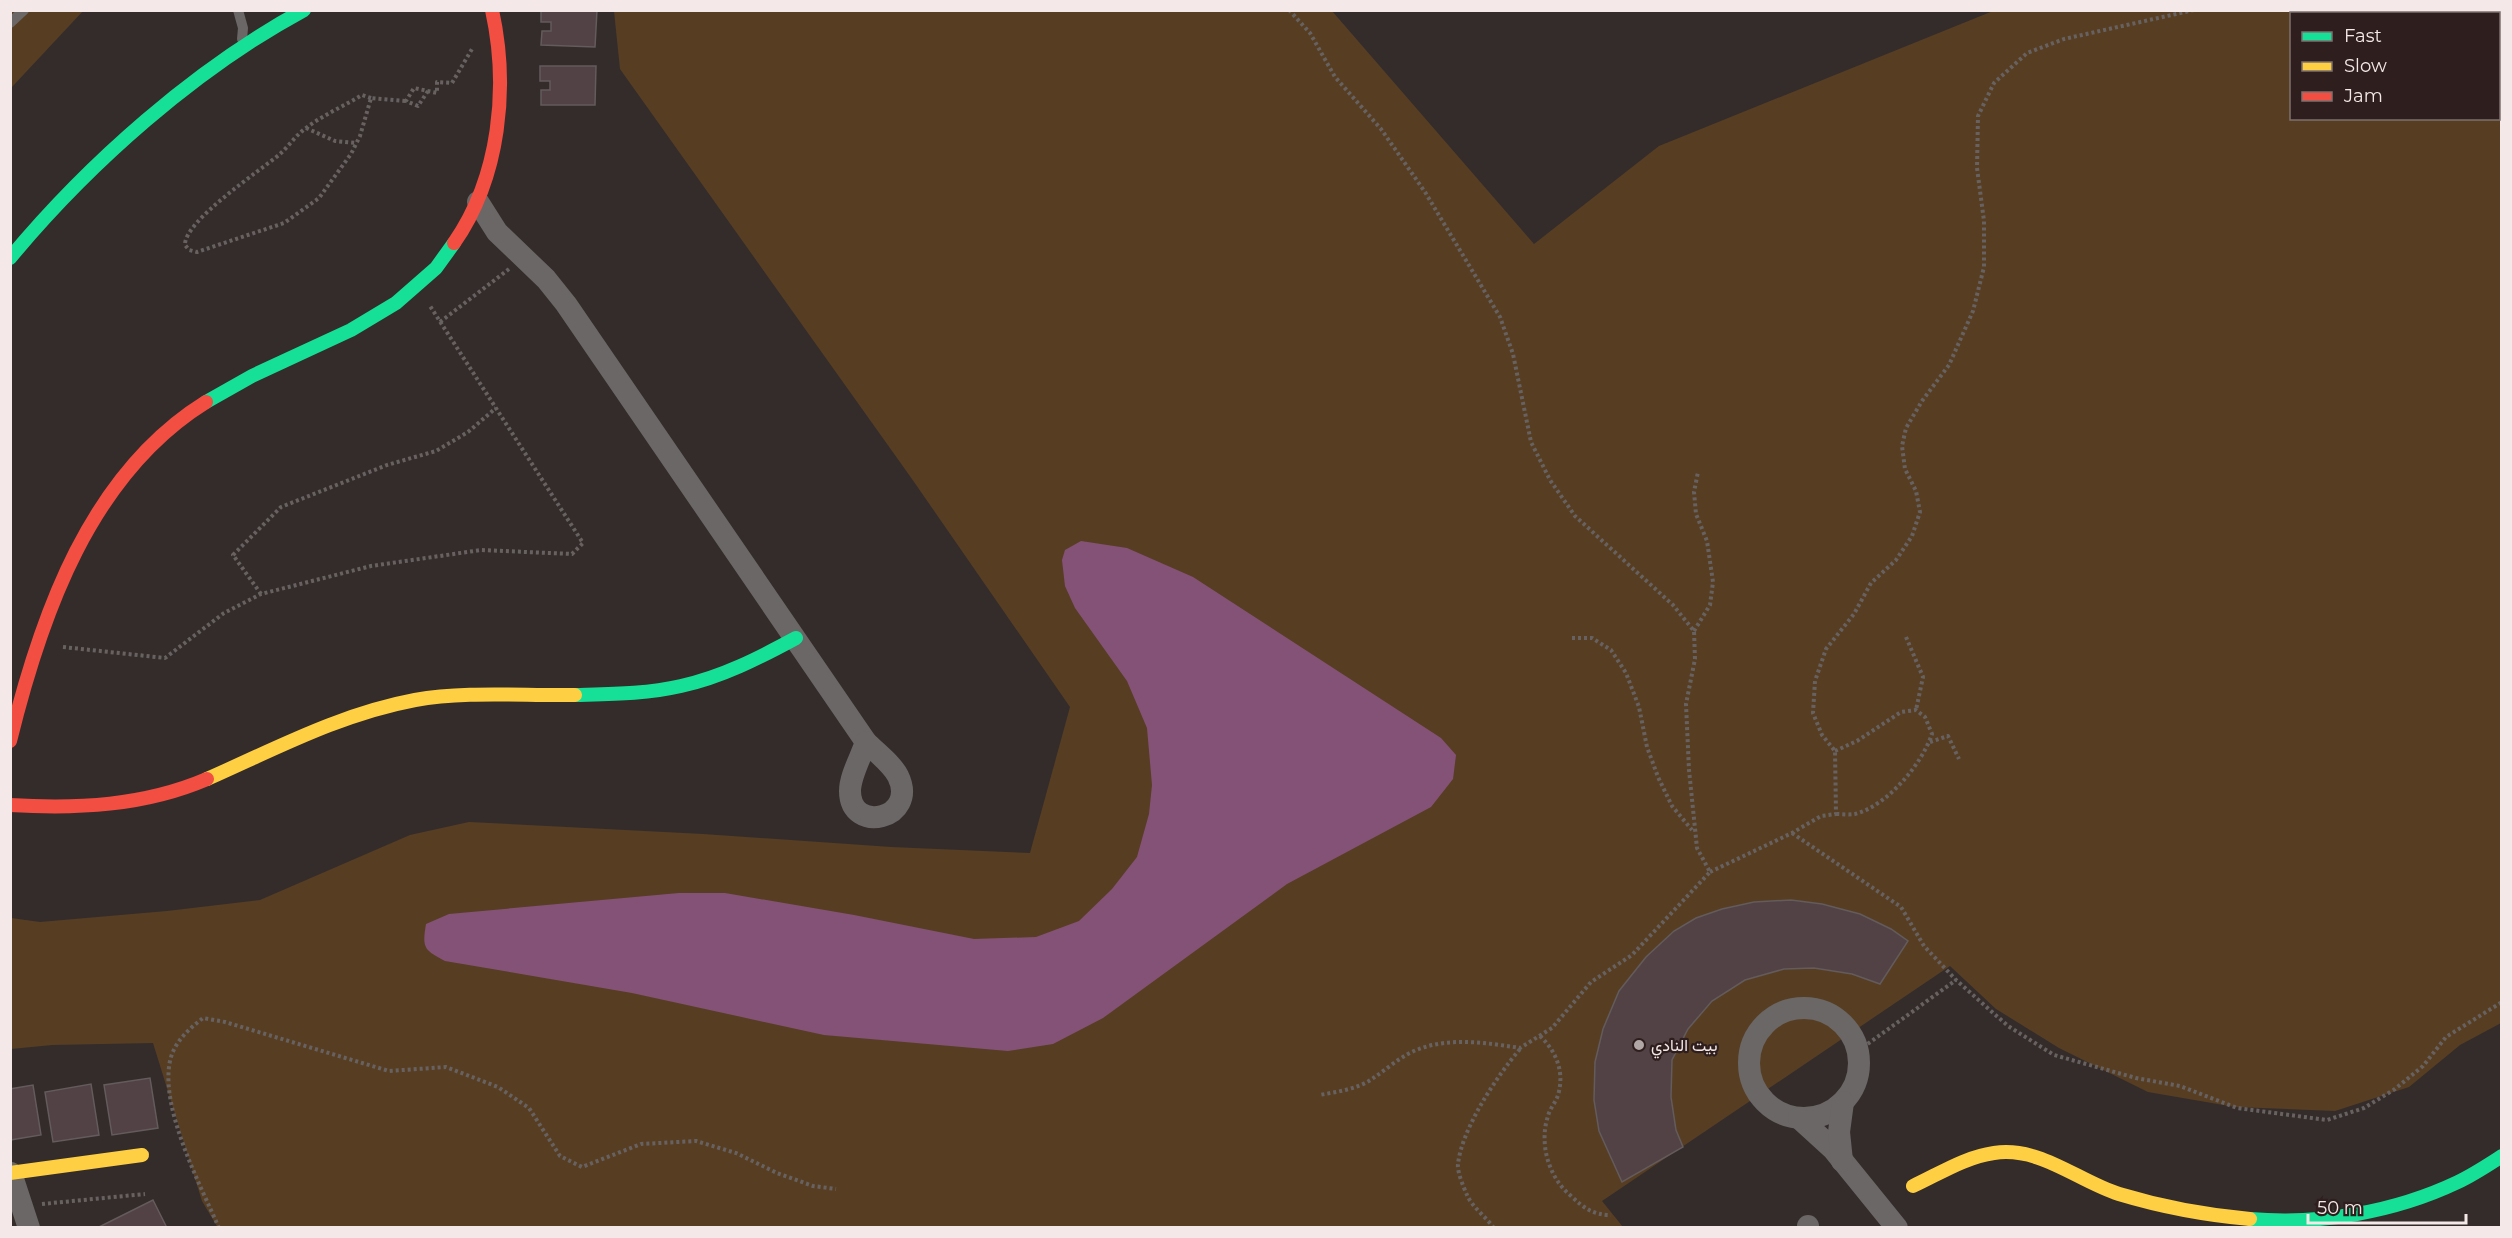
<svg xmlns="http://www.w3.org/2000/svg" width="2512" height="1238" viewBox="0 0 2512 1238" font-family="Montserrat,Vazirmatn,sans-serif">
<rect width="100%" height="100%" fill="#342c2b"/>
<g fill="#573e23" fill-rule="evenodd">
<polygon points="11,11 83,11 11,88"/>
<path d="M614,11H1332L1534,244L1659,146L1993,11H2501V1023L2460,1045L2409,1087L2335,1111L2235,1107L2148,1092L2059,1048L1996,1009L1950,966L1602,1201L1623,1227L218,1228L202,1201L153,1043L52,1045L11,1049V918L40,922L167,911L260,900L410,835L469,822L703,834L891,847L1030,853L1070,707L912,479L620,69ZM2292,14H2498V118H2292Z"/>
</g>
<path fill="#845277" d="M1081,541L1127,548L1193,577L1441,738L1456,755L1453,779L1431,807L1287,884L1103,1018L1053,1044L1008,1051L824,1035L632,993L445,961C424,950 422,948 426,924L449,914L679,893H725L854,915L974,939L1036,937L1079,921L1112,889L1137,857L1149,814L1152,785L1147,728L1127,681L1075,608L1065,586L1062,560L1065,550Z"/>
<g fill="#524246" stroke="#635b5c" stroke-width="1.5">
<polygon points="541,10 597,10 595,47 541,45 542,31 551,31 551,22 541,22"/>
<polygon points="540,66 596,66 595,105 541,105 541,90 550,90 550,81 540,81"/>
<polygon points="1791,900 1822,904 1860,914 1891,929 1908,941 1880,984 1852,974 1814,968 1784,969 1745,980 1712,1001 1688,1029 1672,1060 1671,1097 1676,1130 1683,1147 1622,1182 1599,1131 1594,1100 1595,1062 1603,1029 1619,991 1646,957 1674,931 1696,918 1722,909 1754,902"/>
<polygon points="150,1078 158,1128 112,1135 104,1085"/>
<polygon points="91,1084 99,1135 53,1142 45,1092"/>
<polygon points="33,1085 41,1135 10,1140 10,1089"/>
<polygon points="153,1200 167,1228 97,1228"/>
</g>
<g fill="none" stroke-linecap="round" stroke-linejoin="round">
<g stroke="#676261" stroke-width="4" stroke-dasharray="3 3" stroke-linecap="butt">
<path d="M1289,10L1310,33L1335,77L1381,129L1425,192L1500,317L1513,354L1531,442L1550,480L1575,516L1673,605L1694,631L1695,659L1686,704L1689,770L1697,848L1710,872L1632,955L1591,982L1552,1028L1520,1048C1488,1043 1451,1037 1419,1049C1402,1055 1387,1069 1372,1079C1357,1089 1337,1092 1319,1095"/>
<polyline points="428,91 418,106 406,101 414,88 437,93 437,82 452,83 472,49"/>
<path d="M371,98L362,95C344,106 323,115 306,128C296,135 289,146 280,154C261,170 184,221 185,245L189,250L197,252L284,223L319,198L351,154L360,136L371,98L406,101"/>
<polyline points="306,128 335,141 356,143"/>
<polyline points="440,322 509,269"/>
<polyline points="261,594 233,555 281,507 387,465 436,451 468,432 496,408"/>
<polyline points="1694,631 1710,605 1713,582 1707,541 1696,514 1694,492 1698,472"/>
<polyline points="1906,637 1923,677 1916,710"/>
<polyline points="1572,638 1592,638 1611,650 1626,673 1639,707 1647,747 1658,777 1672,806 1692,830"/>
<polyline points="63,647 165,658 224,613 261,594 371,566 481,550 572,554 583,543 430,306"/>
<polyline points="1930,742 1948,736 1959,759"/>
<path d="M1835,751L1857,741L1901,712L1916,710L1925,717L1932,734C1922,764 1887,806 1855,814C1849,815 1841,814 1836,814"/>
<polyline points="1792,833 1901,907 1924,946 1956,980 2008,1026 2054,1055 2136,1078 2180,1086 2237,1108 2327,1120 2364,1108 2395,1089 2423,1066 2446,1037 2502,1002"/>
<polyline points="1710,872 1792,833 1821,816 1836,814 1835,751 1822,735 1813,713 1815,681 1826,649 1854,614 1871,583 1896,560 1912,536 1920,512 1916,491 1905,469 1902,446 1906,428 1922,401 1949,365 1973,311 1984,267 1984,221 1977,168 1978,116 1994,83 2027,53 2064,39 2194,10"/>
<path d="M1540,1036C1556,1051 1565,1072 1558,1095C1556,1102 1550,1108 1548,1116C1539,1143 1548,1177 1571,1196C1584,1208 1593,1215 1611,1215"/>
<polyline points="1858,1051 1956,980"/>
<polyline points="42,1204 145,1194"/>
<path d="M219,1228C200,1184 160,1109 170,1061C174,1042 189,1029 203,1018L225,1022L389,1071L446,1067L498,1087L529,1108L560,1156L582,1167L641,1144L696,1141L736,1153L777,1173L813,1186L836,1189"/>
<path d="M1494,1228C1486,1217 1472,1207 1467,1195C1464,1188 1457,1172 1458,1164C1462,1128 1497,1076 1520,1049"/>
</g>
<g stroke="#6a6766" stroke-width="10">
<polyline points="238,10 243,28 242,39"/>
<polyline points="10,23 24,10"/>
</g>
<g stroke="#6a6766" stroke-width="22">
<polyline points="478,202 497,232 546,279 566,304 866,742"/>
<path d="M866,742C876,752 892,764 898,776C919,819 850,835 850,791C850,776 861,757 866,742Z"/>
<circle cx="1804" cy="1063" r="55"/>
<polyline points="1799,1118 1833,1149 1897,1228"/>
<polyline points="1842,1161 1839,1132 1843,1102"/>
<polyline points="11,1173 29,1228"/>
<polyline points="1808,1226 1808,1228"/>
</g>
<g stroke="#16e098" stroke-width="14">
<path d="M10,258C89,163 195,69 304,10"/>
<polyline points="206,402 252,376 351,330 396,303 436,268 454,243"/>
<path d="M575,695C610,694 646,694 681,686C722,677 759,658 796,638"/>
<path d="M2250,1219C2320,1225 2395,1212 2458,1182C2473,1175 2488,1165 2502,1156"/>
</g>
<g stroke="#ffcf43" stroke-width="14">
<path d="M207,779C275,749 340,714 415,700C465,691 523,696 575,695"/>
<polyline points="10,1173 142,1155"/>
<path d="M1913,1186C1939,1174 1965,1157 1994,1153C2040,1146 2078,1181 2119,1194C2162,1207 2205,1215 2250,1219"/>
</g>
<g stroke="#f24e42" stroke-width="14">
<path d="M454,243C500,177 509,87 492,10"/>
<path d="M10,741C41,615 90,474 206,402"/>
<path d="M10,805C77,809 144,806 207,779"/>
</g>
</g>
<circle fill="#b1a7a6" stroke="#2e1f1e" stroke-width="2" cx="1639" cy="1045" r="6"/>
<g text-anchor="middle" dominant-baseline="central" stroke-width="4.5" stroke-linejoin="round" paint-order="stroke">
<g font-size="16" fill="#f4e9e8" stroke="#2e1f1e" text-anchor="start">
<text x="1651" y="1045">بيت النادي</text>
</g>
</g>
<rect width="2512" height="1238" fill="none" stroke="#f4e9e8" stroke-width="24"/>
<rect x="2290" y="12" width="210" height="108" fill="#2e1f1e" stroke="#7d706f" stroke-width="1.5"/>
<rect x="2302" y="32" width="30" height="9" fill="#16e098" stroke="#7d706f" stroke-width="1.5"/>
<text x="2344" y="42" font-size="18" fill="#f4e9e8">Fast</text>
<rect x="2302" y="62" width="30" height="9" fill="#ffcf43" stroke="#7d706f" stroke-width="1.5"/>
<text x="2344" y="72" font-size="18" fill="#f4e9e8">Slow</text>
<rect x="2302" y="92" width="30" height="9" fill="#f24e42" stroke="#7d706f" stroke-width="1.5"/>
<text x="2344" y="102" font-size="18" fill="#f4e9e8">Jam</text>
<path d="M2308 1214v9h158v-9" fill="none" stroke="#f4e9e8" stroke-width="3"/>
<text x="2317" y="1214" font-size="18" fill="#f4e9e8" stroke="#2e1f1e" stroke-width="4.5" paint-order="stroke">50 m</text>
</svg>
